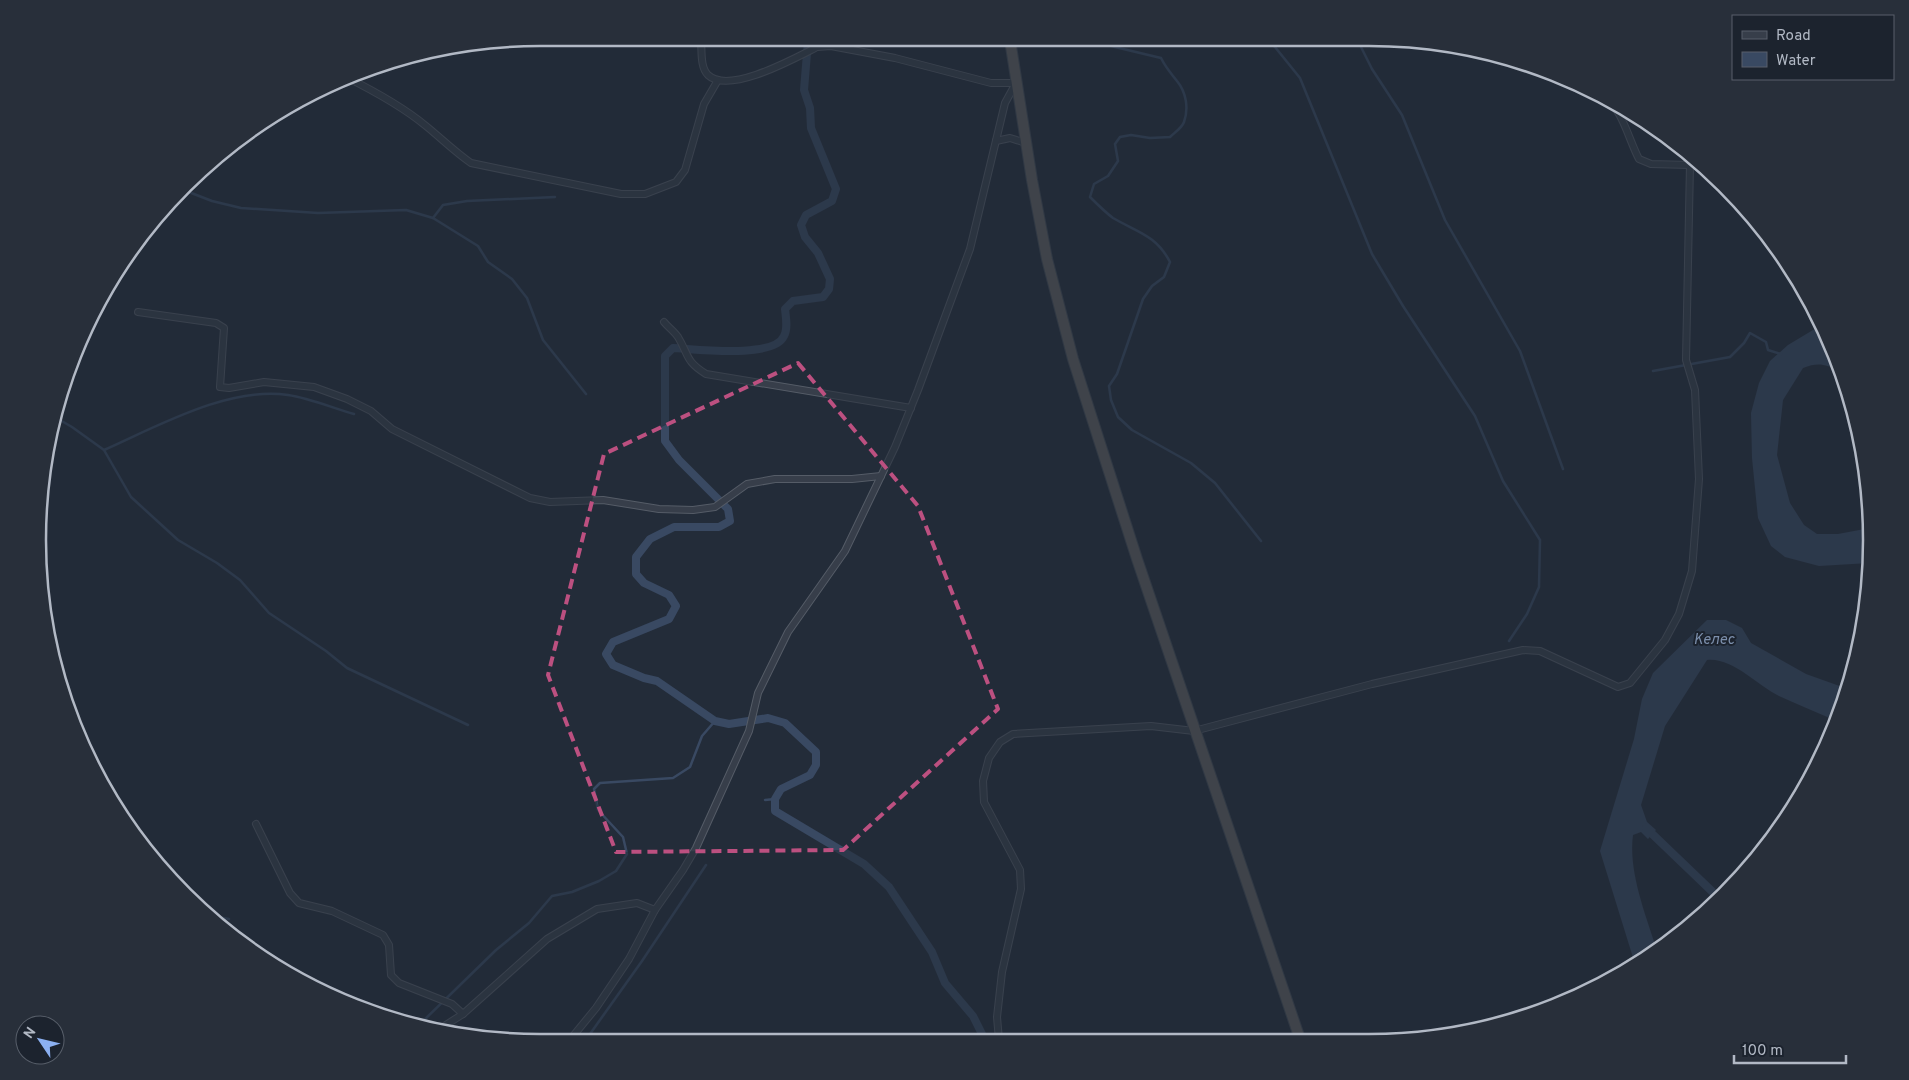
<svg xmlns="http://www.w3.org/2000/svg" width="1909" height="1080" viewBox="0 0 1909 1080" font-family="Overpass,sans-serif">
<rect width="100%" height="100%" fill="#232c39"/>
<g fill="#394962">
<path d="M1824,329L1840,371C1825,364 1818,362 1803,368L1783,400L1777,455L1790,503L1804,525L1817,534H1838L1870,528L1869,563L1819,566L1785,557L1771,546L1758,518L1752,458L1751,413L1759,383L1770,361L1788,345L1813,330Z"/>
<path d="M1707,620H1726L1742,628L1751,643L1806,674L1848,689L1845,702L1837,720L1832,719C1814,711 1796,704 1779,696C1757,685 1732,657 1707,660L1665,726L1641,805L1647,822L1656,830L1648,839L1641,832L1633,835C1628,872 1646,915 1657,951L1648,958L1635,964L1600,851L1634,739L1642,699L1653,673Z"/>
</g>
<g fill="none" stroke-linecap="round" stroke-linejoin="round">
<g stroke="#394962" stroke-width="2.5">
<polyline points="1266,39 1275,47 1300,78 1372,254 1403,306 1475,416 1503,481 1540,540 1539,587 1527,614 1509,641"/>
<polyline points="1357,39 1372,69 1402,115 1445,220 1520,351 1563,469"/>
<path d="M1093,40L1115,47L1161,58C1166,68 1170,72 1177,81C1186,92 1189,108 1184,122C1182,128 1174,133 1170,137L1150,138L1131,135L1120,137L1115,144L1118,161L1108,176L1094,184L1090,197C1097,204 1105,212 1113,218C1137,232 1156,235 1170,262L1164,277L1152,286L1143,299L1117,374L1109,386L1111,400L1118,417L1132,430L1191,463L1215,483L1261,541"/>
<polyline points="181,189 212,201 241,208 318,213 406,210 433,218 478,246 488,262 512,279 527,298 543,340 586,394"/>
<polyline points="433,218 443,205 467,201 555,197"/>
<polyline points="1653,371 1730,357 1744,343 1750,333 1766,342 1768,350 1781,354"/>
<polyline points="53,416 72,427 104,450 131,497 178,540 217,563 240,580 269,613 326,651 347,668 468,725"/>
<path d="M104,450C158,426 229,386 288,395C309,398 333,408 354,414"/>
<polyline points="765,800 775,799"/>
<polyline points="206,915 229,919"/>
<polyline points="416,1026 419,1025 496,950 529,923 552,896 572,892 599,881 616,871 627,854 623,837 598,810 594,789 600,783 673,778 690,767 702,736 715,721"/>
<polyline points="585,1041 642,961 706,865"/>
</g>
<g stroke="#394962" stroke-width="8">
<path d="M808,41L804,90L810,108L811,128L836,189L832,201L806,215L801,225L805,237L818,253L830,279L829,289L823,297L793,301L785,309C786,318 788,329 784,336C774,359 696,349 673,348L665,356V441L679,460L728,509L730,521L719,527H674L650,539L636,557V574L644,583L669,595L676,606L669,619L613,642L606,654L613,665L644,678L657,681L715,721L729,724L768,718L785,723L816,752V765L810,775L781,789L775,799V811L864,864L889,887L932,952L945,983L973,1016L985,1040"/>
<polyline points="1646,828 1720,899"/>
</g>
<g stroke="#555c67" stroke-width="8">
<g id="minor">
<path d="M346,77C374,91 402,106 426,126C442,139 455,152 471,163L621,194H645L676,182L685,170L704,104L718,80"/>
<polyline points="996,141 1010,138 1026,143"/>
<polyline points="138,312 216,323 224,328 220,387 229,388 264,382 314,387 347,399 371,411 392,429 530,498 550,502 603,500 659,509 693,510 715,507 747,484 775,479 852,479 881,476"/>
<path d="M664,322C668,327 674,331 678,337C689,355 685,361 706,374L911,408"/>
<polyline points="256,824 290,893 299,903 332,911 383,935 389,945 391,975 399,983 452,1004 463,1014"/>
<polyline points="438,1030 463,1014 547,939 597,909 637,903 655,910"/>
<path d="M999,1040L997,1017L1002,972L1021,889L1020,870L984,802L983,781L989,758L1000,742L1013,734L1151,726L1194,731L1372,684L1523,650L1540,651L1618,687L1630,683L1665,640L1679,614L1692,571L1699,479L1695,390L1686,360L1690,165L1651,164L1639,159C1629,141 1622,107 1604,98"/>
<path d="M569,1041L596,1008L629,959L655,910L683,870L696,848L749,731L758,693L788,632L845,551L895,447L918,390L970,249L1005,103L1016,83H991L895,58L831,46L817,47C795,58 729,95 708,75C700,67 702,51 701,41"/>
</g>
</g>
<g stroke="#424954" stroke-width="12">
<polyline id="trunk" points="1010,40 1032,180 1047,259 1073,359 1137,559 1300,1039"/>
</g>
<use href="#minor" stroke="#373e4a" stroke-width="6"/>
<use href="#trunk" stroke="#62615f" stroke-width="10"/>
</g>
<path d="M0 0H1909V1080H0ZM798,363L918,506L998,709L843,850L616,852L548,675L604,454Z" fill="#232c39" fill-opacity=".55" fill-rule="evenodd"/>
<path fill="none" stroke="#bc5080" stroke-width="4" stroke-dasharray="10 6" stroke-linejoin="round" d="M798,363L918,506L998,709L843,850L616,852L548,675L604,454Z"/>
<g text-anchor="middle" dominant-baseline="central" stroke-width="4" stroke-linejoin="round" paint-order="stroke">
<g font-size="15" font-style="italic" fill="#7c8fac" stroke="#1c232e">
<text x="1714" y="640">Келес</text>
</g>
</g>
<path d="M0 0H1909V1080H0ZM540 46H1369A494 494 0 0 1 1863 540V540A494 494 0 0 1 1369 1034H540A494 494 0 0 1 46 540V540A494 494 0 0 1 540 46Z" fill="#282f3a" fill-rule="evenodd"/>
<path fill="none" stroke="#b2b9c5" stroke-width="2.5" d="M540 46H1369A494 494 0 0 1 1863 540V540A494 494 0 0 1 1369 1034H540A494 494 0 0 1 46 540V540A494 494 0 0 1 540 46Z"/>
<rect x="1732" y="15" width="162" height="65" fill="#1c232e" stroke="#585f6a"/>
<rect x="1742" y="31" width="25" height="8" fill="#373e4a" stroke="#585f6a"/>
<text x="1776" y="40" font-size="15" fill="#b2b9c5">Road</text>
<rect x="1742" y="52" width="25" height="15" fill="#394962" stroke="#585f6a"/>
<text x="1776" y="65" font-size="15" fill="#b2b9c5">Water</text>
<g transform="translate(40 1040) rotate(305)"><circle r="24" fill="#1c232e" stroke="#585f6a"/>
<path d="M0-4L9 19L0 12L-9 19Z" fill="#8bb0f1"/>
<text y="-8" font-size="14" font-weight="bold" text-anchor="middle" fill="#b2b9c5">N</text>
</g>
<path d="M1734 1055v8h112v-8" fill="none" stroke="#b2b9c5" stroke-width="2.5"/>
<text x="1742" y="1055" font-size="15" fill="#b2b9c5" stroke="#1c232e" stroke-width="4" paint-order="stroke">100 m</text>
</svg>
